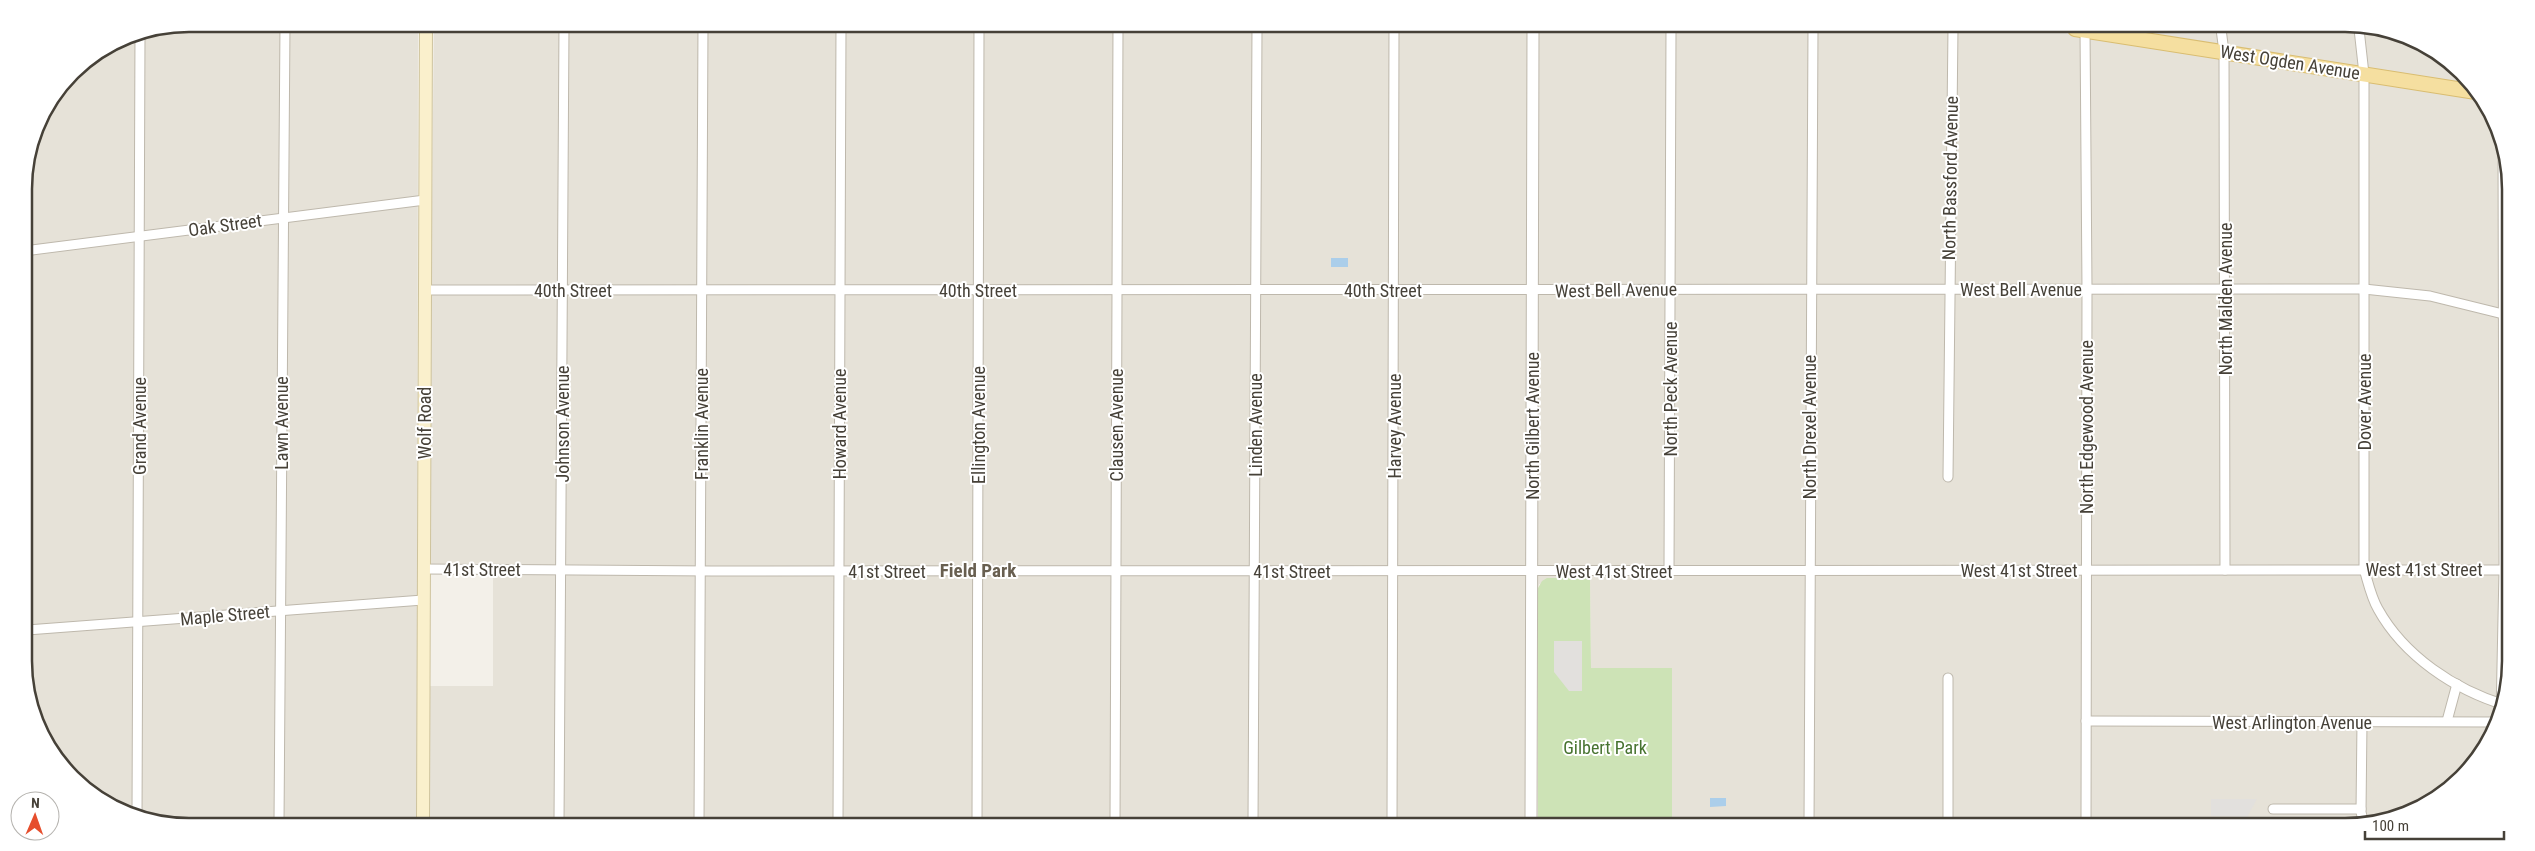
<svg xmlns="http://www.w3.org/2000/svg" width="2535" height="851" viewBox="0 0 2535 851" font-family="'Roboto Condensed',sans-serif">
<rect width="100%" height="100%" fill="#f3f0e9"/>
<g fill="#e6e2d8">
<polygon points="190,24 418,24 417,822 146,822 106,805 65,771 27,693 24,179 36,126 73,72 126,36"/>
<polygon points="434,24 1529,27 1526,825 427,822 427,686 493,686 493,563 428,564"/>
<polygon points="1538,27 2040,29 2479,99 2498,137 2499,718 2091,716 2091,324 2090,725 2496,725 2483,753 2447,793 2399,818 2356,827 1672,825 1672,668 1591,668 1590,578 1539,584 1538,588"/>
<polygon points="2127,29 2389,29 2429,46 2470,80 2473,87"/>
</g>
<polygon fill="#cde3b6" points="1547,578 1590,578 1591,668 1672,668 1672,825 1538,825 1538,588 1542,581"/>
<g fill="#e2e0dd">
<polygon points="1554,641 1582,641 1582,691 1569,691 1554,672"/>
<polygon points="2211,799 2257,799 2247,817 2211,816"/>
</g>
<g fill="#abceea">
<rect x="1331" y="258" width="17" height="9"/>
<polygon points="1710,798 1726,798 1726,806 1710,807"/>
</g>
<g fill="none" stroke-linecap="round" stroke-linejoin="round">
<g stroke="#beb8ac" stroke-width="11">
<g id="minor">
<polyline points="2085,29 2087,289 2086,826"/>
<polyline points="2221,29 2224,52 2225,570"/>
<path d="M2359,29L2364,74V569C2368,582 2371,597 2378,609C2404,656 2455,690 2505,705"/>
<polyline points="24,251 425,200"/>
<polyline points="424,290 2364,289 2430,296 2507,315"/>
<polyline points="1948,477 1953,28"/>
<polyline points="423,569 712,571 2506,570"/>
<polyline points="1669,571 1671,28"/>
<polyline points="27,630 423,600"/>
<polyline points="2501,714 2504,570 2503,148"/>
<polyline points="2086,721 2498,722"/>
<polyline points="2447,721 2457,684"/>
<polyline points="2362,722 2361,812 2364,825"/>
<polyline points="2273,809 2361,809"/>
<polyline points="137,818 140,34"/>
<polyline points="279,822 285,24"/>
<polyline points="559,823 564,25"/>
<polyline points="699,823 703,25"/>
<polyline points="838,823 841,25"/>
<polyline points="977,824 979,26"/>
<polyline points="1115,824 1118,26"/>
<polyline points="1253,824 1257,27"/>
<polyline points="1392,825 1394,27"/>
<polyline points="1809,826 1813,28"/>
<polyline points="1948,826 1948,678"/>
</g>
</g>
<g stroke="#beb8ac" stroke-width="13">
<polyline id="tertiary" points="1531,825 1533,27"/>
</g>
<g stroke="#cec39d" stroke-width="14">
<polyline id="secondary" points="423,822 426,24"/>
</g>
<g stroke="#d9bd71" stroke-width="16">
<polyline id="primary" points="2075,29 2476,92"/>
</g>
<use href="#minor" stroke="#fff" stroke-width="9"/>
<use href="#tertiary" stroke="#fff" stroke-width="11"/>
<use href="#secondary" stroke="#faf0cc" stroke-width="12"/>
<use href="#primary" stroke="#f5dfa0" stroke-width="14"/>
</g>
<g text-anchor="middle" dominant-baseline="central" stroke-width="4" stroke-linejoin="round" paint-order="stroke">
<g font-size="18" fill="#464138" stroke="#fff">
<text transform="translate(2290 62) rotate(9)">West Ogden Avenue</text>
<text transform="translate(1950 178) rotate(-89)">North Bassford Avenue</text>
<text transform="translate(225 225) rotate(-8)">Oak Street</text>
<text x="2021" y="289">West Bell Avenue</text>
<text x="573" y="290">40th Street</text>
<text x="978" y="290">40th Street</text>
<text x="1383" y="290">40th Street</text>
<text transform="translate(1616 290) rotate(-1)">West Bell Avenue</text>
<text transform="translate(2225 299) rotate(-90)">North Malden Avenue</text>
<text transform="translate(1670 389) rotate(-90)">North Peck Avenue</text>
<text transform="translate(2364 402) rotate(-90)">Dover Avenue</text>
<text transform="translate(281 423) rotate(-90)">Lawn Avenue</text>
<text transform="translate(424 423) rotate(-90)">Wolf Road</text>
<text transform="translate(562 424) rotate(-90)">Johnson Avenue</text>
<text transform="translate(701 424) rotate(-90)">Franklin Avenue</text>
<text transform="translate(839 424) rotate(-90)">Howard Avenue</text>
<text transform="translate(978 425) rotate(-90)">Ellington Avenue</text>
<text transform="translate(1116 425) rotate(-90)">Clausen Avenue</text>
<text transform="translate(1255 425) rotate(-90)">Linden Avenue</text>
<text transform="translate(139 426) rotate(-90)">Grand Avenue</text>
<text transform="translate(1394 426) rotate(-90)">Harvey Avenue</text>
<text transform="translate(1532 426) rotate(-90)">North Gilbert Avenue</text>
<text transform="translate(1809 427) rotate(-90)">North Drexel Avenue</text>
<text transform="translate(2086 427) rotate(-90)">North Edgewood Avenue</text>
<text x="482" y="569">41st Street</text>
<text x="2424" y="569">West 41st Street</text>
<text x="2019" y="570">West 41st Street</text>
<text x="887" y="571">41st Street</text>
<text x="1292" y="571">41st Street</text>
<text x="1614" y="571">West 41st Street</text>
<text transform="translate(225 615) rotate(-5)">Maple Street</text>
<text x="2292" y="722">West Arlington Avenue</text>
</g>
<g font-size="18" fill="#477330" stroke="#fff">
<text x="1605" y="747">Gilbert Park</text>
</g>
<g font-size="19" font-weight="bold" fill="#685f50" stroke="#fff">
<text x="978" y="570">Field Park</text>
</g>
</g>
<path d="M0 0H2535V851H0ZM189 32H2345A157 157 0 0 1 2502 189V661A157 157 0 0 1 2345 818H189A157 157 0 0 1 32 661V189A157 157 0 0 1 189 32Z" fill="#fff" fill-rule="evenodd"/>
<path fill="none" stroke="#464138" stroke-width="2.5" d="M189 32H2345A157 157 0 0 1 2502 189V661A157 157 0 0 1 2345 818H189A157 157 0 0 1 32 661V189A157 157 0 0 1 189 32Z"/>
<g transform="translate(35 816) rotate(2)"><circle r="24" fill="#ffffff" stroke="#b5b3af"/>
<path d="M0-4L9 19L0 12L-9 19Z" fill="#e64e2d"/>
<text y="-8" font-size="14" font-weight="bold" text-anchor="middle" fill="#464138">N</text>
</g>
<path d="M2365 831v8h139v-8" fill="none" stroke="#464138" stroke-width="2.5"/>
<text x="2372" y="831" font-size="15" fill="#464138" stroke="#ffffff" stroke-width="4" paint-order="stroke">100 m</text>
</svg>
